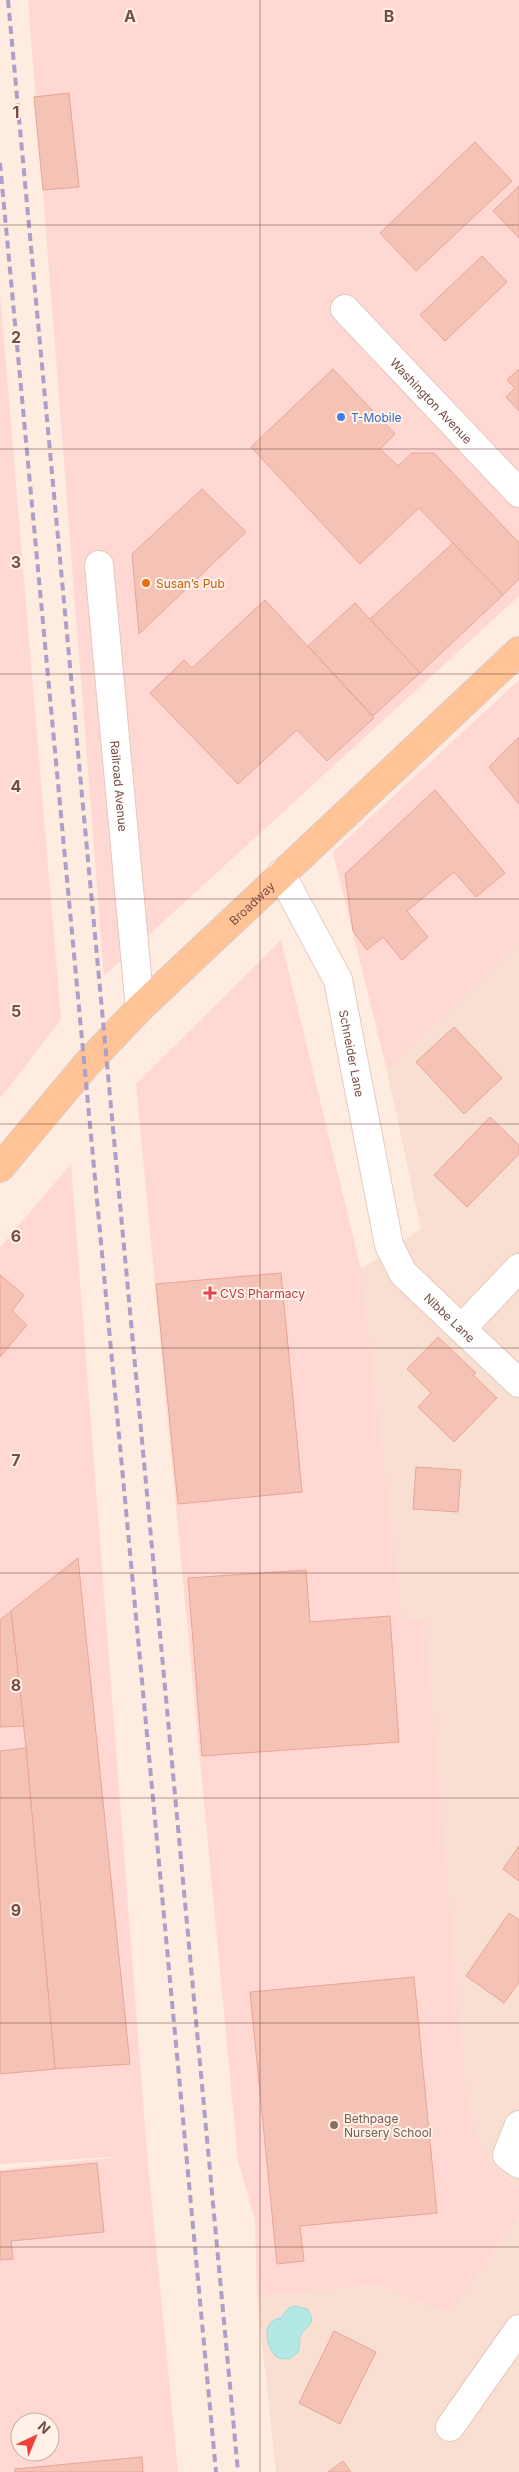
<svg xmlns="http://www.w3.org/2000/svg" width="519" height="2472" viewBox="0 0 519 2472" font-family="Inter,sans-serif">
<rect width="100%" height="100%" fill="#feece0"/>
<g fill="#f8dfd1">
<polygon points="519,943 519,2189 483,2153 467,2099 425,1620 403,1621 361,1269 421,1229 387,1071"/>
<polygon points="519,2217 519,2472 276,2472 257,2296 382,2285 449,2315"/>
</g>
<g fill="#ffd8d3" fill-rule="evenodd">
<polygon points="28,0 519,0 519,596 104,976"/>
<polygon points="0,294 61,1020 0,1098"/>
<polygon points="519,680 519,943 387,1071 333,852"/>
<polygon points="281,940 361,1269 403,1621 425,1620 467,2099 483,2153 519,2189 519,2217 449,2315 382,2285 257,2296 255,2220 238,2161 136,1084"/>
<path d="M71,1164L147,2154L178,2472H0V2170L127,2156L0,2164V1247ZM20,2422H50V2452H20Z"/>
</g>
<path fill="#b4e8e5" stroke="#99dbd8" d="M294,2306L307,2309C319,2326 304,2325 300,2337C298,2343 301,2348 297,2353L289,2359L278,2358C266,2349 260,2320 281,2318L288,2309Z"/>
<g fill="#f5c3b6" stroke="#e9a495">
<polygon points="69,93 79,187 43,190 34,97"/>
<polygon points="475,142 512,181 416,271 380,233"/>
<polygon points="519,186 519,238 493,211"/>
<polygon points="482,256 507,282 445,341 420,315"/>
<polygon points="333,369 395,434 380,449 398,466 412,453 434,453 519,543 519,579 503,595 419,508 360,564 251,447"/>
<polygon points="519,369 519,411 506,397 515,388 507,380"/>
<polygon points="202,489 246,532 139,634 132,554"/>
<polygon points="453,543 503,595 420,673 370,619"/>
<polygon points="265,600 374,718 327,761 297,730 238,784 150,693 184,660 192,668"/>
<polygon points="355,603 420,673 373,716 308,646"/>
<polygon points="519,737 519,804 489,767"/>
<polygon points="435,790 505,873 476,897 454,872 407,911 428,937 402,960 383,937 367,950 353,931 345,874"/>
<polygon points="454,1027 502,1078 464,1114 416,1062"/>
<polygon points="490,1117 519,1145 519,1154 467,1207 434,1175"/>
<polygon points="281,1273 302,1492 178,1504 156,1284"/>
<polygon points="0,1275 24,1295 12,1311 27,1325 0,1357"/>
<polygon points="438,1337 476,1373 473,1375 497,1398 454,1442 418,1407 431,1393 407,1369"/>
<polygon points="416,1467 461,1470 458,1512 413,1509"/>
<polygon points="78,1558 130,2064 55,2069 26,1748 11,1611"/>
<polygon points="306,1570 310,1622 390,1616 399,1742 202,1756 188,1578"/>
<polygon points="11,1611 24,1726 0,1727 0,1620"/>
<polygon points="26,1748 55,2069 0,2074 0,1751"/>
<polygon points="519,1846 519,1881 503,1869"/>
<polygon points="509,1913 519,1920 519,1982 504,2003 466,1976"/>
<polygon points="414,1977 437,2213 300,2226 304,2261 277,2264 250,1992"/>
<polygon points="97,2163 104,2232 11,2241 13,2259 0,2260 0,2172"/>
<polygon points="334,2331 376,2352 340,2424 299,2403"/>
<polygon points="142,2457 143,2472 15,2472 15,2469"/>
<polygon points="343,2461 351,2472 328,2472"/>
</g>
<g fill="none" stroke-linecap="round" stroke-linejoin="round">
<g stroke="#e4c9bf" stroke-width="30">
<g id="minor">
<path id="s1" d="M345,309L519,493"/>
<path id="s2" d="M99,565L140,1008"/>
<path id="s3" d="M281,874L338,980L389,1245L403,1273L519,1383"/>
<polyline points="462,1328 519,1268"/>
<polyline points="519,2125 507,2155 519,2164"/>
<polyline points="450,2427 519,2329"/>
</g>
</g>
<g stroke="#d9cdcb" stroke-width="30">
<g id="major">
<path id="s4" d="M0,1168L86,1065L140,1008L519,651"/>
</g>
</g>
<use href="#minor" stroke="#fff" stroke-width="28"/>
<use href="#major" stroke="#ffc396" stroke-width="28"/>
<g stroke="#ad9fc7" stroke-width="4" stroke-dasharray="8 5" stroke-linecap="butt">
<polyline points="8,0 238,2472"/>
<polyline points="0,163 216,2472"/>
</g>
</g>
<path fill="none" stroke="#764d46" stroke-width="1" stroke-opacity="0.55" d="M260,0V2472M0,225H519M0,449H519M0,674H519M0,899H519M0,1124H519M0,1348H519M0,1573H519M0,1798H519M0,2023H519M0,2247H519"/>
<circle fill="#3f7fe0" stroke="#fff1e8" stroke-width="2" cx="341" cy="417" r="5"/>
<circle fill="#e8710a" stroke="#fff1e8" stroke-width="2" cx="146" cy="583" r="5"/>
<path fill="#e0444e" stroke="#fff1e8" stroke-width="2" d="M207.5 1285.5h5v5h5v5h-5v5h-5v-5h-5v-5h5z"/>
<circle fill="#8d6e63" stroke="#fff1e8" stroke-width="2" cx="334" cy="2125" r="5"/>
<g text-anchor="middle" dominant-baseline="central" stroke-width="4" stroke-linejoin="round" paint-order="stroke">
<g font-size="12" fill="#764d46" stroke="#fff1e8">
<text stroke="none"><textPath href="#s1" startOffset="126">Washington Avenue</textPath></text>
<text stroke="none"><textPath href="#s2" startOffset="222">Railroad Avenue</textPath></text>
<text stroke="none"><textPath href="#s4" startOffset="366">Broadway</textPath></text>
<text stroke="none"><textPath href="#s3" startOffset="195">Schneider Lane</textPath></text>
<text stroke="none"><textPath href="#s3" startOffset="486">Nibbe Lane</textPath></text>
</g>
<g font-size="12" fill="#366cbe" stroke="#fff1e8" text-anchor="start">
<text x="351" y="417">T-Mobile</text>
</g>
<g font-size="12" fill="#c56008" stroke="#fff1e8" text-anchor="start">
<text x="156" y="583">Susan’s Pub</text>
</g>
<g font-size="12" fill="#be3a42" stroke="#fff1e8" text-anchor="start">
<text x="220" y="1293">CVS Pharmacy</text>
</g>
<g font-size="12" fill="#785e54" stroke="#fff1e8" text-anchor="start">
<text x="344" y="2118">Bethpage<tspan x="344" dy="14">Nursery School</tspan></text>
</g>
</g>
<g font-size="16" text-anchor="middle" font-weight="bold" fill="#764d46" stroke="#fff1e8" stroke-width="4" stroke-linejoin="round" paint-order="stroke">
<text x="130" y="22">A</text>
<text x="389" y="22">B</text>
<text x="16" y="118">1</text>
<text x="16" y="343">2</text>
<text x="16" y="568">3</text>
<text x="16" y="792">4</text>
<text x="16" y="1017">5</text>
<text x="16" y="1242">6</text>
<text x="16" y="1466">7</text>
<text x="16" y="1691">8</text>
<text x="16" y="1916">9</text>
</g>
<g transform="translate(35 2437) rotate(44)"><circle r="24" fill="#fff1e8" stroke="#c8afa7"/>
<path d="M0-4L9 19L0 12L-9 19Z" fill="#f1403c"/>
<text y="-8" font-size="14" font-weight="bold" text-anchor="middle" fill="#764d46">N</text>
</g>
</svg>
